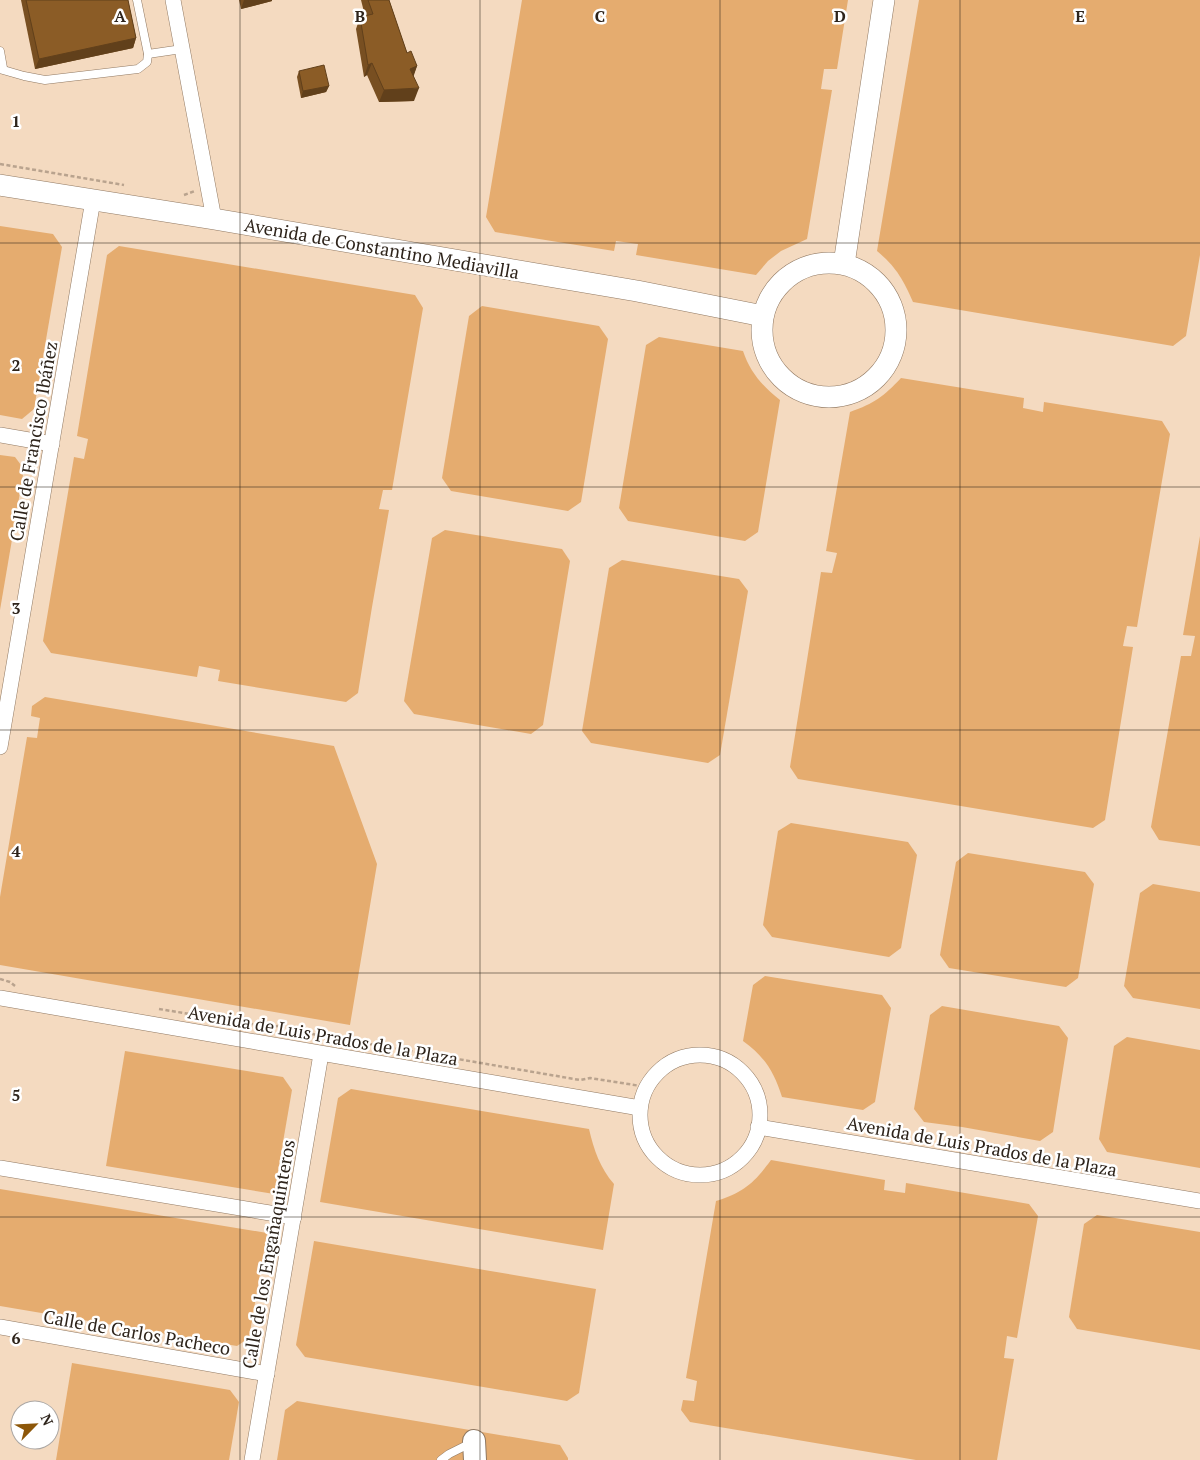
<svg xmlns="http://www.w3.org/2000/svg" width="1200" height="1460" viewBox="0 0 1200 1460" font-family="'PT Serif',serif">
<rect width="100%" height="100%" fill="#f4dac0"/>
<g fill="#e5ac6f">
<polygon points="522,0 848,0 837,69 824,69 821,89 832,90 807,239 781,251 768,261 756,275 636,255 638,244 616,241 614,251 495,232 486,217"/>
<path d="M919,0H1200V255L1186,336L1173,346L913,302C903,279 896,267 877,251Z"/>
<polygon points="0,226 53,234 62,247 34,409 22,419 0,415"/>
<polygon points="119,246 415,295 423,308 392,490 383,490 379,509 389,510 372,607 358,693 346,702 218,681 220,670 199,666 197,677 51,653 43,641 74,457 84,459 88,439 77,436 107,255"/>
<polygon points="482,306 599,326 608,339 581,502 568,511 451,491 442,478 469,316"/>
<path d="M659,337L743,351C750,372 763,387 780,400L758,532L745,541L628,521L619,508L646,345Z"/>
<path d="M901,378L1024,398L1023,408L1043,412L1044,402L1162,421L1170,434L1137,627L1127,626L1123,646L1133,647L1105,820L1093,828L798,779L790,767L821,572L832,573L837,553L826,551L850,412C875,403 883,397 901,378Z"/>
<polygon points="0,455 15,457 24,469 0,610"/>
<polygon points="445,530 562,549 570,561 543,725 531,734 414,714 404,701 432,538"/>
<polygon points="1200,536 1200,846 1159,840 1151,827 1181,656 1191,656 1195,636 1183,635"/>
<polygon points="622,560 739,579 748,591 720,755 708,763 591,743 582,731 609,568"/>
<polygon points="45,697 334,746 377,864 350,1025 0,965 0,897 27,737 37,738 40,718 31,716 32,706"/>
<polygon points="791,823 908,842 917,855 901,948 889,957 772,937 763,925 778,831"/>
<polygon points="968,853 1085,872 1094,884 1078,978 1066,987 949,968 940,955 956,862"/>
<polygon points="1153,884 1200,892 1200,1009 1133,998 1124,986 1140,893"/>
<path d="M765,976L882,995L891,1008L875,1102L863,1110L782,1097C774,1072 765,1057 743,1041L753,985Z"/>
<polygon points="942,1006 1059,1026 1068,1038 1053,1132 1040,1141 962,1127 924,1122 914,1109 930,1015"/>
<polygon points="1127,1037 1200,1050 1200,1168 1107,1152 1099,1139 1114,1046"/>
<polygon points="125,1051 283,1077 292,1090 274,1194 106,1166"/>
<path d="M351,1089L589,1129C594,1150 600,1168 614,1184L603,1250L320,1202L338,1098Z"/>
<path d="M771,1160L885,1180L884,1190L905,1193L906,1183L1029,1204L1038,1216L1017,1338L1007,1336L1004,1358L1014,1359L997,1460H916L690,1422L681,1410L683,1400L694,1401L697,1381L686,1378L716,1201C744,1192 754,1183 771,1160Z"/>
<polygon points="0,1189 267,1233 249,1338 237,1346 0,1306"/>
<polygon points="1097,1215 1200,1232 1200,1350 1077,1329 1069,1317 1084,1224"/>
<polygon points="314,1241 596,1289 579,1393 567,1401 305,1357 296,1345"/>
<polygon points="72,1363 230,1390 239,1402 229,1460 56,1460"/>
<polygon points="297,1401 560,1445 568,1458 568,1460 277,1460 285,1410"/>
</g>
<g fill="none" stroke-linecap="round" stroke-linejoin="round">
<g stroke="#917962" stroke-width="9">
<g id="lane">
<polyline points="0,51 3,68"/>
<polyline points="148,54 182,49"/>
<polyline points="0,69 24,76 45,80 138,69 147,62 148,54 137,0"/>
<polyline points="441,1460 449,1454 471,1443"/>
</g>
</g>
<g stroke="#917962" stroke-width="16">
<g id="street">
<polyline points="173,0 214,219"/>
<polyline points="0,435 52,444"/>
<polyline points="0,747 93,200"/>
<polyline points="0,998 640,1108"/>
<circle cx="700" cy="1115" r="60"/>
<polyline points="758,1127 1200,1201"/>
<polyline points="0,1168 294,1217"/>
<polyline points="0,1327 267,1374"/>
<polyline points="252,1460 321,1054"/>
</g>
</g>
<g stroke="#917962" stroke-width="22">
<g id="secondary">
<polyline points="0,185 214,219 637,291 763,316"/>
<circle cx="829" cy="330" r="67"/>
<polyline points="844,264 884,0"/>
</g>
</g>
<g stroke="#917962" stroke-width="24">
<polyline id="primary" points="474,1441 475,1460"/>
</g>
<g stroke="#b9a38e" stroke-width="2.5" stroke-dasharray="4 2.5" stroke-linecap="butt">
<polyline points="0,164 124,185"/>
<polyline points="184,195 195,191"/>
<polyline points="0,979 10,982 15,986"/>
<path d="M159,1009L270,1027C282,1024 294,1028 306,1033L580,1080L590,1078L647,1087"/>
</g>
<use href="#lane" stroke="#fff" stroke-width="8"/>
<use href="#street" stroke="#fff" stroke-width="15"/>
<use href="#secondary" stroke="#fff" stroke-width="21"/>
<use href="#primary" stroke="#fff" stroke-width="22"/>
</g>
<g fill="#784f21">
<polygon points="21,0 128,0 136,38 133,48 35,69"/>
<polygon points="239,0 272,0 272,1 241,9"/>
<polygon points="361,0 389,0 407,53 417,66 413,76 414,101 379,102 367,75 364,77 356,29 360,17 365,16"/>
<polygon points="299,71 329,86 326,92 301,98 297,77"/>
</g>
<g fill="#61401b">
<polygon points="244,0 272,0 272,1 241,9"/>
<polygon points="136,38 133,48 35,69 39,59"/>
<polygon points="372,63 367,75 364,77 368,65"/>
<polygon points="417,66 413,78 410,69"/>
<polygon points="329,86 326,92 301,98 303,91"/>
<polygon points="419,88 414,101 379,102 384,90"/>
</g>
<g fill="#8b5c26" stroke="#61401b">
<polygon points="26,0 128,0 136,38 39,59"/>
<polygon points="368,0 389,0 407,53 411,51 417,66 410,69 419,88 384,90 372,63 368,65 360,17 373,14"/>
<polygon points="324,65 329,86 303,91 299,71"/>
</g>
<path fill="none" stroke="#2e241b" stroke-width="1" stroke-opacity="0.55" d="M240,0V1460M480,0V1460M720,0V1460M960,0V1460M0,243H1200M0,487H1200M0,730H1200M0,973H1200M0,1217H1200"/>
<g text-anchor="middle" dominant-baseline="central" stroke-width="5" stroke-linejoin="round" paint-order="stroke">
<g font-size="18" fill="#2e241b" stroke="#fff">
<text transform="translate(382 248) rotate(10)">Avenida de Constantino Mediavilla</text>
<text transform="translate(33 441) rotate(-80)">Calle de Francisco Ibáñez</text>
<text transform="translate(323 1035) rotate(10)">Avenida de Luis Prados de la Plaza</text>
<text transform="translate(982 1146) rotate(10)">Avenida de Luis Prados de la Plaza</text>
<text transform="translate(268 1254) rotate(-80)">Calle de los Engañaquinteros</text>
<text transform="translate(137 1332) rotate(10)">Calle de Carlos Pacheco</text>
</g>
</g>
<g font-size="16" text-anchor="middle" font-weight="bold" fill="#2e241b" stroke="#fff" stroke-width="5" stroke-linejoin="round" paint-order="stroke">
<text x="120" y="22">A</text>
<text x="360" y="22">B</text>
<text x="600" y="22">C</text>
<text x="840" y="22">D</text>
<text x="1080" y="22">E</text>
<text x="16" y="127">1</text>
<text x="16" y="371">2</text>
<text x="16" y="614">3</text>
<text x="16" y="857">4</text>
<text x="16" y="1101">5</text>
<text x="16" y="1344">6</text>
</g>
<g transform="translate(35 1425) rotate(66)"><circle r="24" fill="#ffffff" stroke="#aba7a4"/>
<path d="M0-4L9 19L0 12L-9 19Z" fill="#8d5709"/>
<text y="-8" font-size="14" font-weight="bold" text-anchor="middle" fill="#2e241b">N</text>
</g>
</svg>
